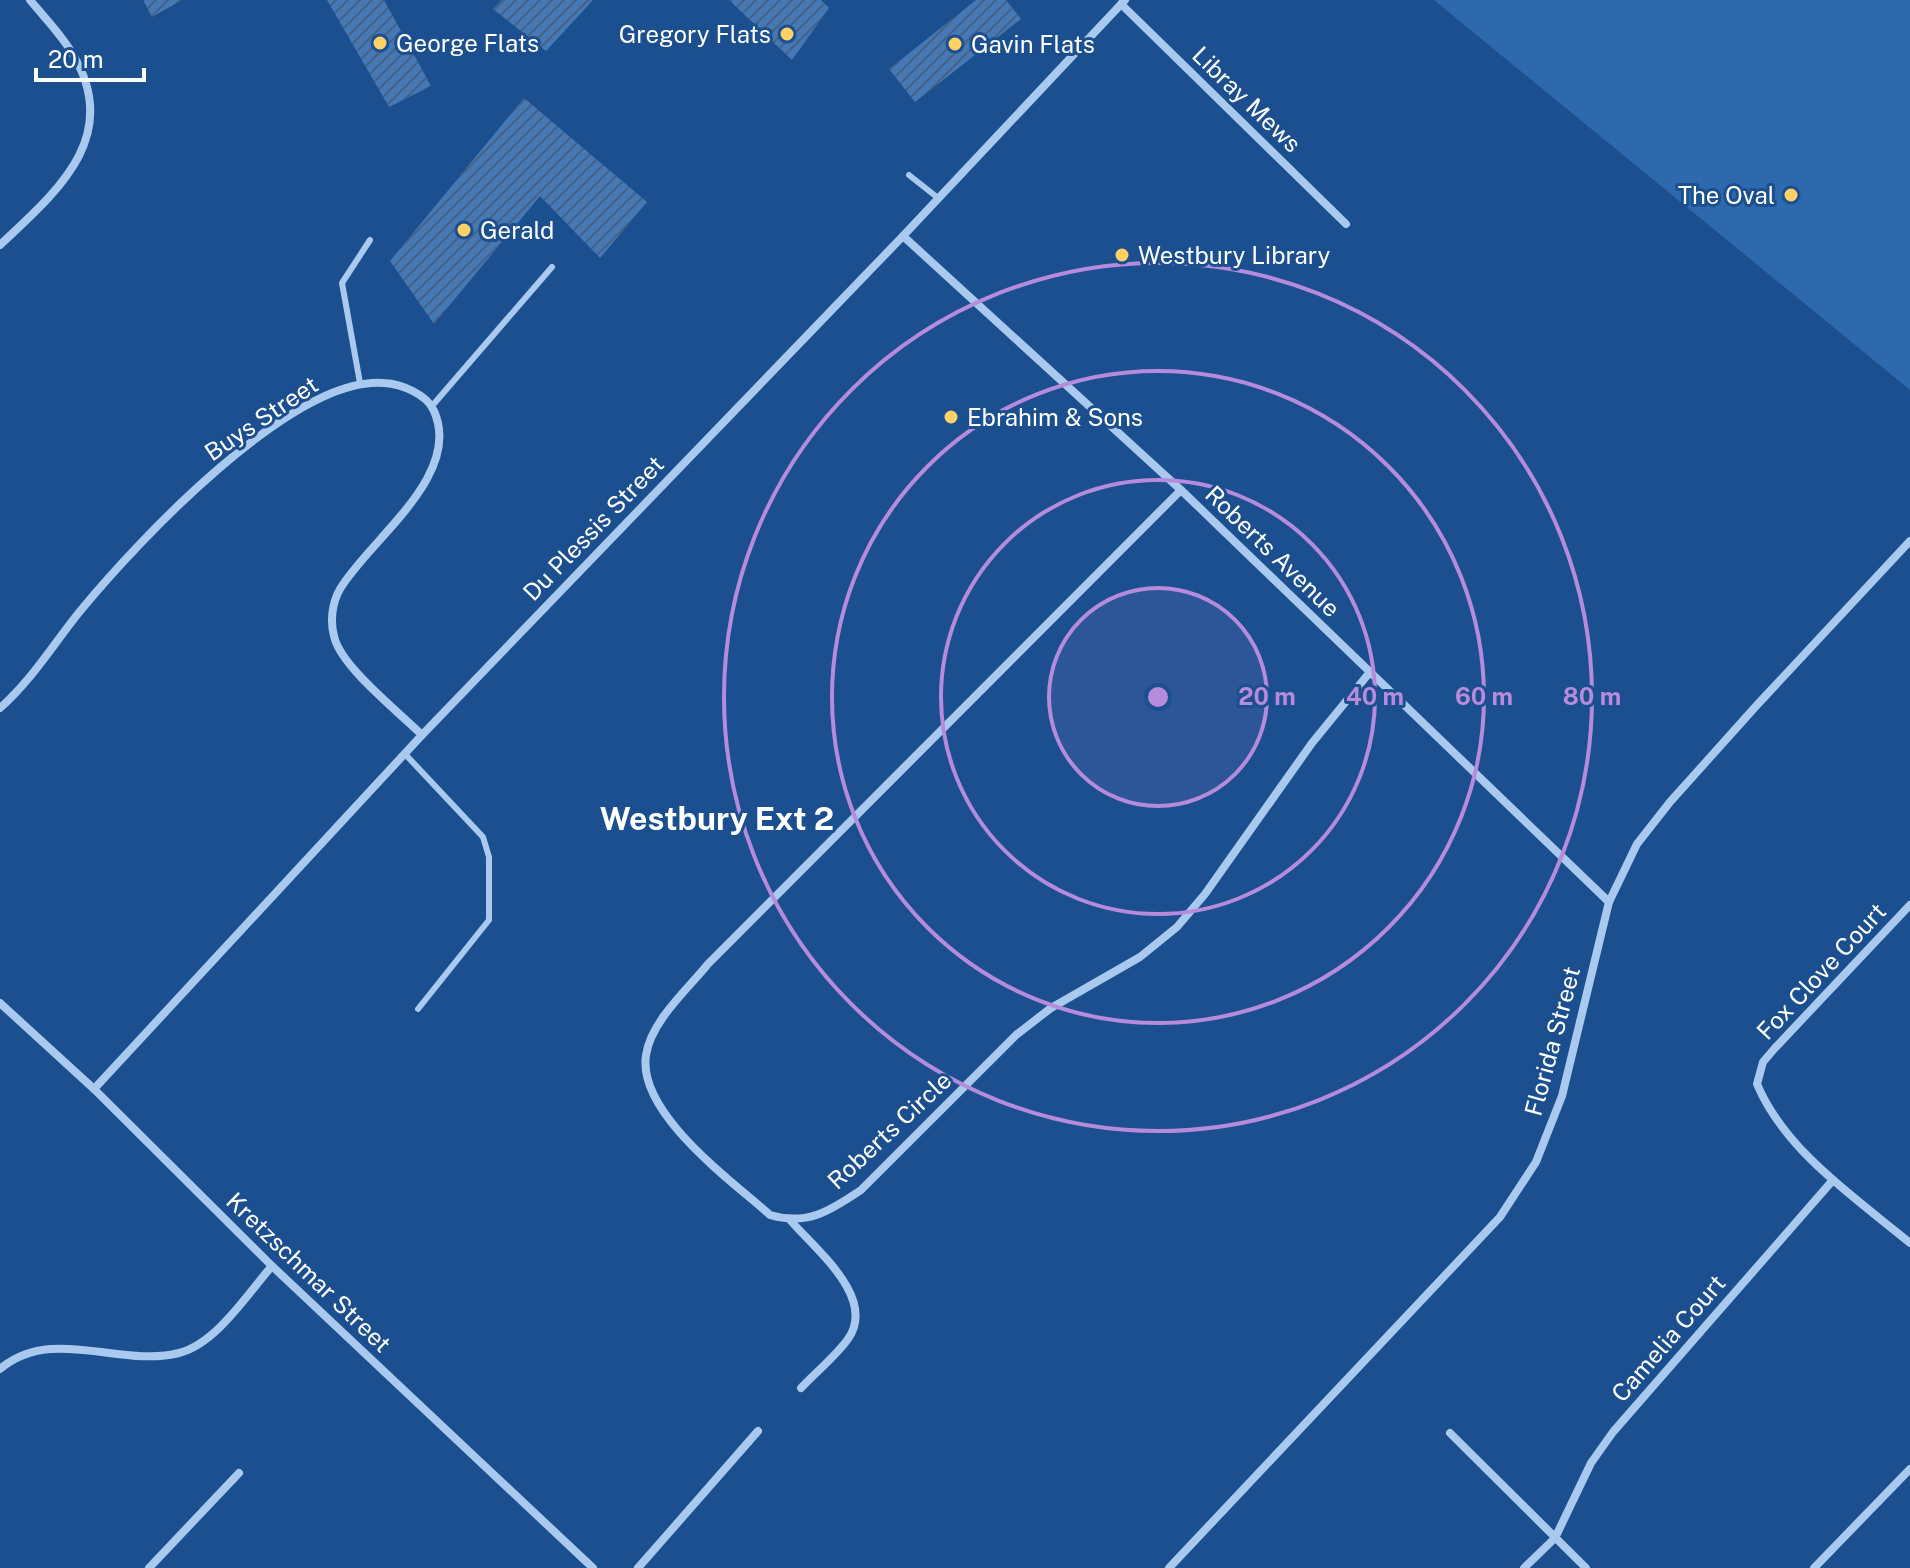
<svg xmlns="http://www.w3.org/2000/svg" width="1910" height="1568" viewBox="0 0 1910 1568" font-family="'Public Sans',sans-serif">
<defs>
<pattern id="building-hatch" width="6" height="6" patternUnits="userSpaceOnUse" patternTransform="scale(2)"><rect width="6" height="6" fill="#4478b7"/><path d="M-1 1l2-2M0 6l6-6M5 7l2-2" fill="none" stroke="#486282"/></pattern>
</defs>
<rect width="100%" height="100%" fill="#1b4f8f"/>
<polygon fill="#2e69ad" points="1434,0 1910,0 1910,390"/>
<g fill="url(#building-hatch)">
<polygon points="143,0 182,0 152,17"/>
<polygon points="327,0 384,0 431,86 389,107"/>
<polygon points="502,0 593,0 546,51 493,9"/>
<polygon points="729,0 821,0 829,8 792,60"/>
<polygon points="976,0 1006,0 1021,19 915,102 889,69"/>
<polygon points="524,98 647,202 600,258 540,196 434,324 390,261"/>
</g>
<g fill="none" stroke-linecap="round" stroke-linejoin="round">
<g stroke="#a9c9ee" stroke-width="6">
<polyline points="909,175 938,198"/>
<polyline points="360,383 342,283 370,240"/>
<polyline points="432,406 552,267"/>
<polyline points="405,754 483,837 489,857 489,920 418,1009"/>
</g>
<g stroke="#a9c9ee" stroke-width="8">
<polyline points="1121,4 1346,224"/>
<polyline points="903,236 1181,490 1609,902"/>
<path d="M0,245C55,193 124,137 72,53C61,34 44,17 30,0"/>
<path d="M1181,490L708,964C688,989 651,1021 646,1055C637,1113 731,1180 770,1215C807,1226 830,1211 861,1190L1016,1035L1051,1008L1140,957L1177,927L1205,894L1312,743L1370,672"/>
<path d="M0,708C32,680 54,643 81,610C136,543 293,375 384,383C401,384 427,394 434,411C463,476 369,540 340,589C332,603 330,621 334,636C340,666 399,712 422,735"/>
<path d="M1910,905L1775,1048L1763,1062L1757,1084C1785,1151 1856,1198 1910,1243"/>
<polyline points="0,1003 94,1089 272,1266 593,1568"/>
<polyline points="94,1089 422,735 903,236 1125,0"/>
<path d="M791,1221C816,1250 877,1298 848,1339C835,1357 816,1372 801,1388"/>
<path d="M0,1369C52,1325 120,1368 179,1353C217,1343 248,1293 272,1266"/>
<polyline points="1450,1433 1586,1568"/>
<polyline points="149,1568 239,1473"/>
<polyline points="638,1568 758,1431"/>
<polyline points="1169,1568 1500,1217 1536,1162 1562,1096 1609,902 1637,844 1670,802 1757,705 1910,541"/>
<polyline points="1524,1568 1555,1538 1591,1463 1613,1432 1833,1180"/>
<polyline points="1814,1568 1910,1469"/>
</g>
</g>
<circle cx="1158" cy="697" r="109" fill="#b68bdc" fill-opacity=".12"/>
<g fill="none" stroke="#b68bdc" stroke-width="4">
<circle cx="1158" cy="697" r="109"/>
<circle cx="1158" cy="697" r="217"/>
<circle cx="1158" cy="697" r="326"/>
<circle cx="1158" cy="697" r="434"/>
</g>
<g fill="#ffd166" stroke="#1b4f8f" stroke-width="3">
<circle cx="787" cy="34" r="8"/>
<circle cx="380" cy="43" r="8"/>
<circle cx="955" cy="44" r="8"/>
<circle cx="1791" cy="195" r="8"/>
<circle cx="464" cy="230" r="8"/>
<circle cx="1122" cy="255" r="8"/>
<circle cx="951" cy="417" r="8"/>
</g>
<g text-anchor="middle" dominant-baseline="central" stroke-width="6" stroke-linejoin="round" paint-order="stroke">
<g font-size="24" fill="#fff" stroke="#1b4f8f" text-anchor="start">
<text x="771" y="34" text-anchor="end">Gregory Flats</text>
<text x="396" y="43">George Flats</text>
<text x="971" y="44">Gavin Flats</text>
<text x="1775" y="195" text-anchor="end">The Oval</text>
<text x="480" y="230">Gerald</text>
<text x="1138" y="255">Westbury Library</text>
<text x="967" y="417">Ebrahim &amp; Sons</text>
</g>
<g font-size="24" fill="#fff" stroke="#1b4f8f">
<text transform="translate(1247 99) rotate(44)">Libray Mews</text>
<text transform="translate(261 418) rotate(-34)">Buys Street</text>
<text transform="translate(593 528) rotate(-46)">Du Plessis Street</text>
<text transform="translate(1273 551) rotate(44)">Roberts Avenue</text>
<text transform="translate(1821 971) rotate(-47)">Fox Clove Court</text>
<text transform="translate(1552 1041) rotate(-75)">Florida Street</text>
<text transform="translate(889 1130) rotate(-43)">Roberts Circle</text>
<text transform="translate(309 1272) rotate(44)">Kretzschmar Street</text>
<text transform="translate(1668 1338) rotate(-49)">Camelia Court</text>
</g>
<g font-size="32" font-weight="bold" fill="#fff" stroke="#1b4f8f">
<text x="717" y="818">Westbury Ext 2</text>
</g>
</g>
<circle cx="1158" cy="697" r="12" fill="#b68bdc" stroke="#1b4f8f" stroke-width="4"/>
<g font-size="24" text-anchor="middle" font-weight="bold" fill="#b68bdc" stroke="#1b4f8f" stroke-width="6" stroke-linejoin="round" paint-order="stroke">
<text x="1267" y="705">20 m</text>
<text x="1375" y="705">40 m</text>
<text x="1484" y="705">60 m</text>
<text x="1592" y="705">80 m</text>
</g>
<path d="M36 68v12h108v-12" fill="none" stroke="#ffffff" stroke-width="4"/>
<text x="48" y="68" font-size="24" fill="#ffffff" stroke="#1b4f8f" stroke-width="6" paint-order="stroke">20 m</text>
</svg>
